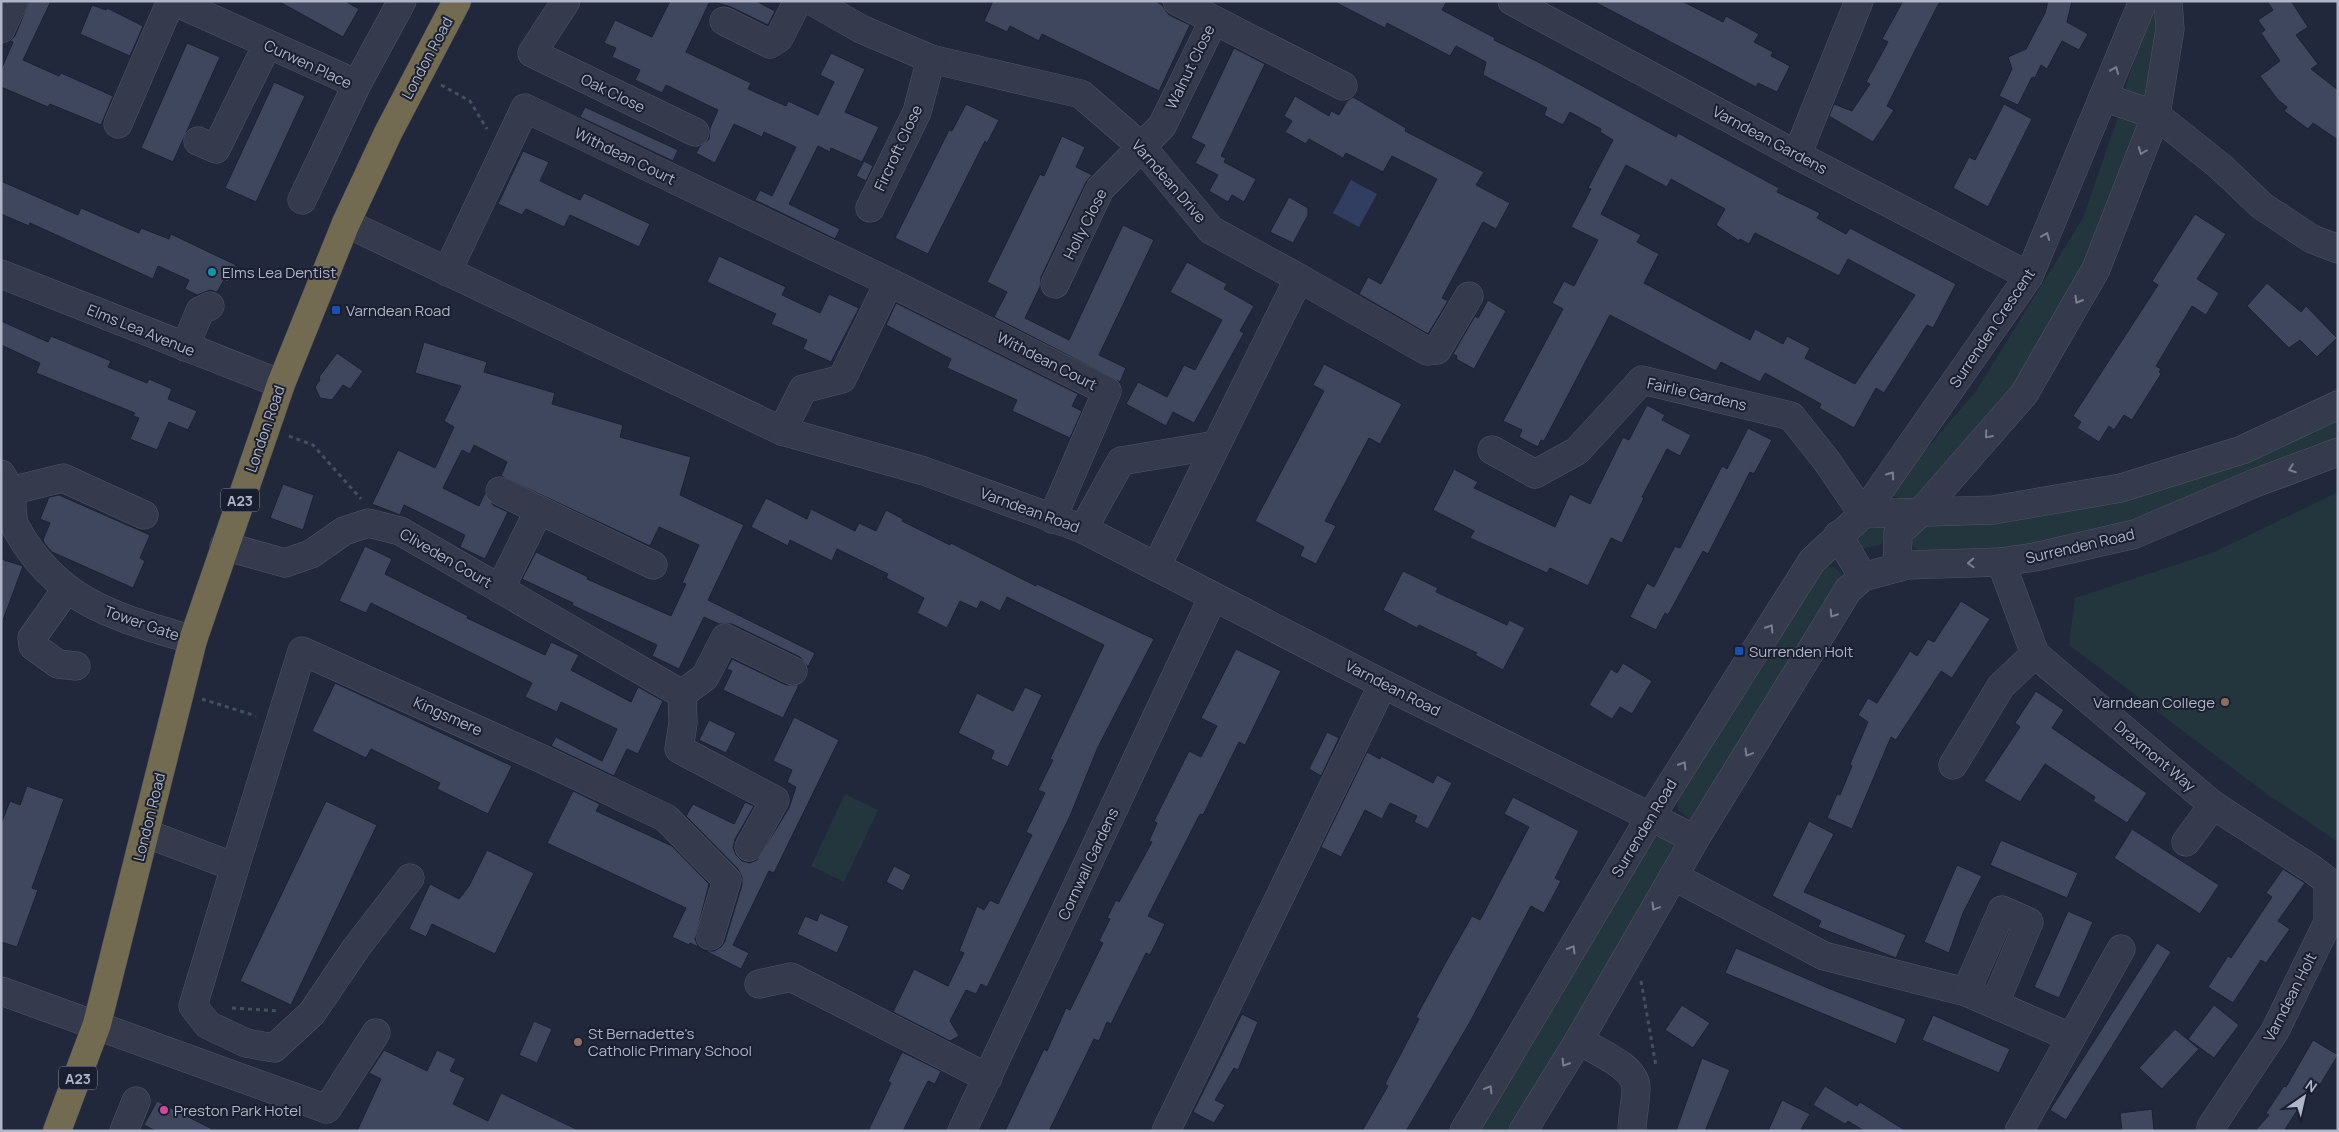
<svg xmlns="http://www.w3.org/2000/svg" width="2339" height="1132" viewBox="0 0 2339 1132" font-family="Manrope,sans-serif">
<rect width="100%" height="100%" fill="#21283c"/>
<g fill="#23353d">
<polygon points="2150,1 2170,29 2094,268 2014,388 1916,505 1888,494 1976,391 2083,218 2117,120"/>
<polygon points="2338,415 2338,443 2127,527 1990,551 1921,554 1911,544 1910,535 1918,524 2009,519"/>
<polygon points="2338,492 2338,842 2264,792 2069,645 2075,598 2212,553"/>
<polygon points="1885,527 1882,544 1858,550 1845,533"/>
<polygon points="1825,565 1835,568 1842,574 1840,587 1701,817 1689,819 1678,810 1678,796"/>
<polygon points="845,794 878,810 844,882 811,866"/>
<polygon points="1654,837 1668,838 1678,846 1514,1131 1478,1131"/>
</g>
<polygon fill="#323d62" points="1351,180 1377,194 1359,227 1333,213"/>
<g fill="#3f475e" stroke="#1c2133" fill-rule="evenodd">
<polygon points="29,1 51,1 23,60 59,76 61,73 113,96 101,125 50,104 48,107 1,87 1,70 13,42 10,41 15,36"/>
<polygon points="278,1 345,1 359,9 343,37"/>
<polygon points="670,1 710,1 686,52 751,83 748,89 786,106 788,101 818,115 834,82 820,75 831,53 865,69 845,112 879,127 862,162 831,148 830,152 818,146 789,204 840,229 835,239 755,200 760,190 772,196 796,147 764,132 762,137 734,124 715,163 696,153 700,146 709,139 710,128 718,110 666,85 662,93 635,80 640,70 612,57 616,48 604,43 615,20 652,37"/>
<polygon points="711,1 756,1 775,11 768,25 731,7"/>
<polygon points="993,1 1155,1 1162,5 1169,15 1190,25 1159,91 1042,34 1039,41 1010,26 1007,32 984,21"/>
<path d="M1333,1H1447L1442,10L1495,38L1494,40L1542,64L1676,137L1678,133L1687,138L1779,188L1777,192L1820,213L1817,218L1846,234L1850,228L1956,284L1933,328L1927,325L1884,393L1876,388L1854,428L1819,408L1821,404L1765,373L1760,382L1721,362L1716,371L1610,315L1544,441L1541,440L1538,447L1519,437L1522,430L1503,421L1563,309L1552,303L1564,281L1574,286L1598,240L1571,227L1591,189L1588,188L1613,140L1600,132L1601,129L1570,112L1563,125L1544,115L1547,108L1483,75L1486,62L1456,46L1450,56L1387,23L1385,28ZM1626,165L1667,187L1671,179L1725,209L1716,225L1739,241L1740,239L1749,244L1755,233L1839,276L1848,259L1915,295L1855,384L1805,358L1810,348L1787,336L1783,344L1755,329L1750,340L1644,283L1659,254L1637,242L1641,235L1601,214Z"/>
<polygon points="1593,1 1682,1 1723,22 1726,16 1759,34 1754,42 1773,52 1771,56 1790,66 1777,92 1758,83 1756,87"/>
<polygon points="1903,1 1940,1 1887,106 1894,110 1873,142 1829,116 1834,104 1852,111 1870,84 1866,82 1888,42 1882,39"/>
<polygon points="2048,1 2072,1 2067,22 2088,34 2079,50 2062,41 2047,69 2041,65 2035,78 2032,77 2018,105 1999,96 2012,69 2008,57 2026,49 2045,13"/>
<polygon points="2267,1 2291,1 2308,27 2296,35 2318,64 2311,69 2338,90 2338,140 2313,123 2308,129 2284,111 2287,107 2278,100 2260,76 2280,61 2261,33 2265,30 2258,20 2273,10"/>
<polygon points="92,5 106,10 107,8 143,26 130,56 80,34"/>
<polygon points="187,43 220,57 173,162 141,148"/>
<polygon points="1234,48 1265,64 1221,156 1226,158 1224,162 1256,179 1244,202 1232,195 1228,202 1209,191 1218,175 1195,163 1205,145 1191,138"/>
<polygon points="274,82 305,96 256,202 225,188"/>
<polygon points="1295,96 1329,116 1331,111 1339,115 1347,101 1353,97 1406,128 1405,131 1484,172 1476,185 1510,203 1496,229 1483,222 1442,298 1448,301 1428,334 1359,294 1368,277 1381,284 1437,179 1392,156 1383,172 1346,153 1343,158 1309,139 1306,144 1285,132 1292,121 1284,116"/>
<polygon points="966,104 999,120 987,143 985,141 928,254 895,238 949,130 952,131"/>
<polygon points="2004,104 2032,119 1988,207 1953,188 1969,157 1975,160"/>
<polygon points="585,107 678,150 673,161 580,117"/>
<polygon points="1062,136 1085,147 1076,167 1092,175 1086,182 1041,277 1040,287 1025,318 1069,340 1123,225 1154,240 1099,355 1126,368 1120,382 994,317 1007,292 987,282 1040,174 1044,176"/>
<polygon points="523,151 549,162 540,181 580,200 584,193 650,224 639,247 570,215 564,227 526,209 522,215 498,204"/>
<polygon points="864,161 873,166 866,181 856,176"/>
<polygon points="1,181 78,215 81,208 139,233 141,228 169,239 171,234 236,265 228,282 224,280 217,292 210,290 197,295 185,289 189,280 158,266 153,279 30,223 29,226 1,214"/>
<polygon points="1289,197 1308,208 1308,215 1293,243 1270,232"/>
<polygon points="2195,214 2226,234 2197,279 2219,293 2206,315 2192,306 2156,366 2161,369 2159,372 2161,374 2132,420 2124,415 2114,430 2109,426 2099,442 2077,428 2081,422 2073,416 2158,285 2152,281"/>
<polygon points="719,256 786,287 782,295 820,313 829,294 859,308 831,362 803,349 807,340 771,324 776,314 707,282"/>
<polygon points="1187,262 1227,284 1224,289 1254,306 1240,331 1244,333 1194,423 1173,412 1166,426 1126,404 1138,382 1167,397 1184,365 1195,370 1222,320 1170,292"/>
<polygon points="2267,283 2301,312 2306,306 2337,338 2317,357 2300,340 2289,348 2247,306"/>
<polygon points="1488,300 1506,311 1474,369 1456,359 1457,356 1453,354 1475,316 1478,318"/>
<polygon points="896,303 1078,394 1072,406 1082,411 1070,438 1012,411 1017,400 947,368 951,359 886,325"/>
<polygon points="1,321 48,342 51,336 111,361 108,367 147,383 149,379 172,389 168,399 197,411 188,430 169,422 157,450 130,439 139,418 133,416 135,413 36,373 40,363 1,345"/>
<polygon points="424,342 487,362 484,372 555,393 552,404 623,425 620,437 691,457 680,495 744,525 708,600 815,653 808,667 800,657 732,624 719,624 704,617 679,669 652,656 657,645 572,605 573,603 522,579 536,552 588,577 587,579 671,616 686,584 682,583 699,545 659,527 650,546 501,476 507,462 474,445 470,454 462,450 443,488 479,506 485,493 493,505 508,512 485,559 460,547 465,535 404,505 400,515 372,504 398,450 435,468 454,427 444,421 461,386 415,373"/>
<polygon points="337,353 363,371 350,389 343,385 332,400 320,398 315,387 320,380 319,377"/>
<polygon points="1324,364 1402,404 1380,444 1369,438 1325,521 1336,526 1316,564 1300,556 1304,547 1255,521 1324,391 1313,385"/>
<polygon points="1647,405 1665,415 1662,420 1691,435 1680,456 1667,449 1642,497 1644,498 1622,543 1611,538 1588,586 1550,568 1547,573 1470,538 1474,531 1433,510 1454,469 1478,482 1474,488 1555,527 1570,494 1590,504 1623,437 1629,440"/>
<polygon points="1748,428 1772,440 1754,474 1750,472 1708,554 1703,551 1668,615 1665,613 1656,630 1630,617 1647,583 1654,587 1675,546 1680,548 1722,466 1727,469"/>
<polygon points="283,484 314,495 303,530 270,518"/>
<polygon points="59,495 150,535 140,558 145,561 133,588 52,552 45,544 43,540 50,523 40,519 49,497"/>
<polygon points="766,498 807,519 811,509 855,531 859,523 876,531 886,510 903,519 902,521 950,545 951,543 1036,586 1037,584 1154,639 1098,747 1070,816 987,987 981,984 976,994 966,990 950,1021 959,1036 950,1041 893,1012 914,969 948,986 964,953 959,951 977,906 984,910 990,900 998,904 1032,835 1026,832 1045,793 1038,790 1053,760 1050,759 1104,645 1007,597 1000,611 981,601 977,609 960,601 947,628 917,613 924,598 886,578 888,574 837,549 832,561 790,540 788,546 751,527"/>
<polygon points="365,546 392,559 385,574 468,616 467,618 545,655 551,642 579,655 571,670 631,702 638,687 663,701 638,754 627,749 614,776 551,746 556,737 602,761 617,729 561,702 557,712 525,697 532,683 371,603 366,613 339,601"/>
<polygon points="1,559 23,566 3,620 1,620"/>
<polygon points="1403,571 1438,588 1436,592 1488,616 1507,625 1509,620 1525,628 1503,670 1475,655 1477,653 1419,625 1417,628 1383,610"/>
<polygon points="1961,601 1990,619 1952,678 1941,671 1896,740 1891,737 1852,829 1827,818 1837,794 1840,795 1852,766 1850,764 1868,722 1858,715 1868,698 1877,703 1910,651 1917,656 1928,639 1934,642"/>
<polygon points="1236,649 1281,671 1245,745 1239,742 1203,815 1200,814 1148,916 1165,924 1150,955 1146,953 1111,1024 1107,1022 1099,1041 1094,1039 1049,1131 1005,1131 1044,1049 1047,1051 1066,1008 1070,1010 1103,943 1099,941 1110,919 1107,918 1116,900 1119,902 1152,842 1149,841 1157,823 1154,821 1189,751 1201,757 1217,726 1201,718"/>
<polygon points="732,659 786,685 799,685 783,718 723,690 732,671 727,669"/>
<polygon points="1623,663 1652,681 1632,714 1620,707 1612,719 1589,705 1611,669 1617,673"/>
<polygon points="335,683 512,766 488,814 437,789 440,783 371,749 366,758 312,731"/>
<polygon points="1025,687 1042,695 1008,767 991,759 994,751 958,733 977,693 1013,711"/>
<polygon points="2036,691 2064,710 2052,728 2147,793 2127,823 2093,801 2095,797 2045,764 2020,802 1984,781 2020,727 2015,723"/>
<polygon points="794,717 839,740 774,873 769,871 733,945 749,953 741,969 690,943 689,945 672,937 686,908 547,843 573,791 600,804 596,811 672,846 709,884 695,939 698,946 705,951 714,951 721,947 725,941 742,885 742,877 738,869 686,816 693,804 734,824 745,802 754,806 735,839 733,848 736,855 742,861 750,863 757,860 789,808 796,787 787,782 792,770 773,761"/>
<polygon points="709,720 736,733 726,753 699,740"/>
<polygon points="1327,732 1339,738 1321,776 1309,769"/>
<polygon points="1367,752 1380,759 1381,756 1433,783 1437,775 1452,783 1428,829 1414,822 1417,816 1390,803 1382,819 1365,810 1341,857 1321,847"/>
<polygon points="27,786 64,799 32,888 38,890 17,947 1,942 1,824 10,801 20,805"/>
<polygon points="1513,797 1579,831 1555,878 1561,881 1544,913 1531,906 1470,1022 1406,1131 1362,1131 1388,1086 1385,1084 1419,1019 1416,1017 1446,962 1472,916 1480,920 1529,827 1504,814"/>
<polygon points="326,801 377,825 291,1005 240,981"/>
<polygon points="1809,821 1834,834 1804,892 1906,935 1896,958 1818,927 1821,921 1772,896"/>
<polygon points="2132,829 2219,885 2200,914 2114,858"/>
<polygon points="2001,840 2078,873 2067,898 1990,865"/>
<polygon points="487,850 534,873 495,954 432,924 426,937 409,929 430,884 459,899 469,886"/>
<polygon points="1957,865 1982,876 1963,913 1949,953 1924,942"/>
<polygon points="894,866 911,875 903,891 886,882"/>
<polygon points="2283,869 2305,883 2278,921 2290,929 2266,963 2261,960 2233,1003 2208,987 2228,956 2231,958 2272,897 2266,893"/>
<polygon points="2068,911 2093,922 2059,998 2034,987"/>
<polygon points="820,913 849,926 837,953 797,934 805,916 817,921"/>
<polygon points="2157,943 2171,952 2066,1120 2050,1110"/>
<polygon points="1736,948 1828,988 1906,1019 1896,1044 1725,973"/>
<polygon points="1682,1005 1710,1023 1693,1048 1665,1030"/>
<polygon points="2214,1005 2239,1025 2214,1058 2188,1039"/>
<polygon points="1242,1014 1258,1022 1238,1070 1234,1068 1215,1100 1225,1105 1214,1123 1193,1112"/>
<polygon points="1933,1015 2010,1049 1999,1073 1922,1040"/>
<polygon points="534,1021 552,1029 537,1063 519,1055"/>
<polygon points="2175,1029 2199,1049 2162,1089 2139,1068"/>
<polygon points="2313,1040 2338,1055 2318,1088 2313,1086 2284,1131 2255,1131 2269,1115 2266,1113 2284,1086 2286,1087"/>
<polygon points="384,1050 427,1071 437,1050 456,1059 450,1071 465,1078 453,1104 488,1121 501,1093 580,1131 357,1131 381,1079 369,1073"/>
<polygon points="902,1052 941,1071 935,1084 928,1081 903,1131 868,1131 891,1083 888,1081"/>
<polygon points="1702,1058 1730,1070 1705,1131 1676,1131"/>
<polygon points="1825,1086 1857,1106 1860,1102 1906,1131 1864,1131 1848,1121 1845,1124 1813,1105"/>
<polygon points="1782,1100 1810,1114 1800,1131 1768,1131"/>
<polygon points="157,1101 216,1131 156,1131 144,1125"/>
<polygon points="2152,1109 2154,1131 2122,1131 2120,1113"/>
</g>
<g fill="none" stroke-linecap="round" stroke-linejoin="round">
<g stroke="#505567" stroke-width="29">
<g id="minor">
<polyline points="173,1 357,84"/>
<polyline points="566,1 532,53 695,132"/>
<polyline points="812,1 861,29 931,59 1081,94 1142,147 1211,230 1299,278 1156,567"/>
<polyline points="1512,1 1797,155 2029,276"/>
<polyline points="1214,20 1343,86"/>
<polyline points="724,21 770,44 779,38 798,1"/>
<polyline points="1,29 14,1"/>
<polyline points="2103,97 2156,115 2221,167 2262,206 2312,239 2338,249"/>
<polyline points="118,124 171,1"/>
<polyline points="198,141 216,149 267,45"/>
<polyline points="1797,155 1859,1"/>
<polyline points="302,200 357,84 402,1"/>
<polyline points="870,208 917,112 931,59"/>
<polyline points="346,223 782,431 924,471 1083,529 1383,684 1695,839"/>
<polyline points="447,272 525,108 889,282 842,379 803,389 782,431"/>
<polyline points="1,274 281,384"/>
<polyline points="1299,278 1427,351 1437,350 1469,296"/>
<polyline points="889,282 1107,391 1052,519"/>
<polyline points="1055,284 1100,189 1162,126 1214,20 1177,1"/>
<polyline points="185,347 200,311 210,306"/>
<polyline points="1492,450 1535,474 1577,451 1642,380 1791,416 1826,460 1863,514 2029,276 2143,1"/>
<path d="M1,474C4,479 8,485 10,491C14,502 10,517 16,528C58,604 117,617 193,640"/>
<polyline points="10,491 63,478 144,515"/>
<polyline points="500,491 539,510"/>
<polyline points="1083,529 1121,461 1216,445"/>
<polyline points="1838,535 1863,577"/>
<polyline points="224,546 285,563 311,554 344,531 368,523 400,531 682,694 683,723 679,749 775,800 749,847"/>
<polyline points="2001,562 2035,654 2213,805 2312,869 2338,889"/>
<polyline points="1897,568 1898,533 1920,513 2024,394 2096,269 2156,115 2170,29 2168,1"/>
<polyline points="500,589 539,510 653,565"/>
<polyline points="66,590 32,638 33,646 58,664 76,666"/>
<polyline points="682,694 705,677 725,638 793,671"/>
<polyline points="1953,765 2001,686 2035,654"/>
<polyline points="145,833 235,867 193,1006 208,1025 246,1043 274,1048 312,1013 356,948 410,878"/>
<polyline points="2186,842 2213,805"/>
<polyline points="235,867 302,651 540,758 666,818 727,880 710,936"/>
<polyline points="1673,876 1824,956 1966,992 2070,1037"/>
<polyline points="759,984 791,977 988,1078"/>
<polyline points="1,991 327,1109 376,1033"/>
<polyline points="1966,992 2002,910 2029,922 1995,1003"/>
<path d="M1579,1040C1595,1051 1636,1066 1636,1088C1636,1102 1632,1117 1632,1131"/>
<polyline points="2211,1127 2275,1031 2328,922 2328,883"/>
<polyline points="124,1131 136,1101"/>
<polyline points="962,1131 1213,597"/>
<polyline points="1166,1131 1383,684"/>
<polyline points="1464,1131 1651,816 1812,561 1863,514 1993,510 2121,488 2242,450 2338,405"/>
<polyline points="1523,1131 1579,1040 1695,839 1823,631 1848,590 1863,577 1907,565 2001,562 2035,557 2135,534 2255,483 2338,452"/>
<polyline points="2019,1131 2121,949"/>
</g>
</g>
<g stroke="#3d4254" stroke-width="29">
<polyline id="highway" points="57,1131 97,1024 193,640 281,384 346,223 388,133 457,1"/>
</g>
<g stroke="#41525a" stroke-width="3" stroke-dasharray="4 4" stroke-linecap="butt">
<polyline points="441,85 470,101 487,129"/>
<polyline points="289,436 313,445 361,499"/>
<polyline points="202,699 256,716"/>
<polyline points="1641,981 1656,1066"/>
<polyline points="232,1008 279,1011"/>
</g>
<use href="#minor" stroke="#353a4c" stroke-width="28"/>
<use href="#highway" stroke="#726b51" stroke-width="28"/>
</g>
<defs><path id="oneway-chevron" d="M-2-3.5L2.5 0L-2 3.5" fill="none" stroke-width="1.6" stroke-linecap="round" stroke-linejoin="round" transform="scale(1.25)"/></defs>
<g stroke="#797e90">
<use href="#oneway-chevron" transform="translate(2115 70) rotate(-68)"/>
<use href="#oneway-chevron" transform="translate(2142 151) rotate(111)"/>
<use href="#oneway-chevron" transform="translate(2046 236) rotate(-68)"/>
<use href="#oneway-chevron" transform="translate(2078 300) rotate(120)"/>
<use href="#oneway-chevron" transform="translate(1988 435) rotate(131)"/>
<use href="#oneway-chevron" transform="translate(2292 469) rotate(160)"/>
<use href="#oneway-chevron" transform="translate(1891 475) rotate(-55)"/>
<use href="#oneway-chevron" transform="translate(1971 563) rotate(178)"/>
<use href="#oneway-chevron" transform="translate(1833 614) rotate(122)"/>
<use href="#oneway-chevron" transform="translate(1770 628) rotate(-58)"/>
<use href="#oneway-chevron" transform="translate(1748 753) rotate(121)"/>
<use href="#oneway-chevron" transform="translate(1683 765) rotate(-58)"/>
<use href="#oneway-chevron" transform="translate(1655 907) rotate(121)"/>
<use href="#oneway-chevron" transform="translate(1572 949) rotate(-59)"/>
<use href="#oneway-chevron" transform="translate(1565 1063) rotate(122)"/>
<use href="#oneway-chevron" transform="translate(1489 1089) rotate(-59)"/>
</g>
<circle fill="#0f9aa8" stroke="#1a1f30" stroke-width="2" cx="212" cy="272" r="5"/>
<g fill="#1a4fb4" stroke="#1a1f30" stroke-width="2">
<rect x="331" y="305" width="10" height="10" rx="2.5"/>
<rect x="1734" y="646" width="10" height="10" rx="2.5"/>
</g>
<g fill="#8d6e63" stroke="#1a1f30" stroke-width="2">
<circle cx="2225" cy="702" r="5"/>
<circle cx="578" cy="1042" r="5"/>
</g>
<circle fill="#d1479c" stroke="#1a1f30" stroke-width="2" cx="164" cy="1110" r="5"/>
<g text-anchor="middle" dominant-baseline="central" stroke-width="4" stroke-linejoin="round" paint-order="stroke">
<g fill="#1a1f30" stroke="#83889a" stroke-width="1">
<rect x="221" y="488.5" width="38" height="23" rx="4"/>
<rect x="59" y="1066.5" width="38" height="23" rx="4"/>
</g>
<g font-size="14" font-weight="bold" fill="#b0b5c8">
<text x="240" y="500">A23</text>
<text x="78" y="1078">A23</text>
</g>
<g font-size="15" fill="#b0b5c8" stroke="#1a1f30">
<text transform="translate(427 58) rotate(-62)">London Road</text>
<text transform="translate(308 64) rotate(25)">Curwen Place</text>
<text transform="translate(1190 67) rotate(-64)">Walnut Close</text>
<text transform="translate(613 93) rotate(26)">Oak Close</text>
<text transform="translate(1770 140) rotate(28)">Varndean Gardens</text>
<text transform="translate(898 148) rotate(-65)">Fircroft Close</text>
<text transform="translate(625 156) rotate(26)">Withdean Court</text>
<text transform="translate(1169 181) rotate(49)">Varndean Drive</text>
<text transform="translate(1085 224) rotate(-63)">Holly Close</text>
<text transform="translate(1992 328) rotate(-56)">Surrenden Crescent</text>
<text transform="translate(141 330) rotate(22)">Elms Lea Avenue</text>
<text transform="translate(1047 361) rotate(27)">Withdean Court</text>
<text transform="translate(1697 394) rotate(13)">Fairlie Gardens</text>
<text transform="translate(265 429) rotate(-71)">London Road</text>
<text transform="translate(1030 510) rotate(20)">Varndean Road</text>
<text transform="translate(2080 546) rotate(-13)">Surrenden Road</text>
<text transform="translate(446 558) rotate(30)">Cliveden Court</text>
<text transform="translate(142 623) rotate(19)">Tower Gate</text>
<text transform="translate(1393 688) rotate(27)">Varndean Road</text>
<text transform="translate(448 716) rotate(24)">Kingsmere</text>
<text transform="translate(2155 756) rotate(40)">Draxmont Way</text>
<text transform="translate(149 817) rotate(-76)">London Road</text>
<text transform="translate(1644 828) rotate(-59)">Surrenden Road</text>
<text transform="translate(1088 864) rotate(-65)">Cornwall Gardens</text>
<text transform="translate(2290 997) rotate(-63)">Varndean Holt</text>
</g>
<g font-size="15" fill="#b0b5c8" stroke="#1a1f30" text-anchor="start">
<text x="222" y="272">Elms Lea Dentist</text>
<text x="346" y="310">Varndean Road</text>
<text x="1749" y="651">Surrenden Holt</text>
<text x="2215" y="702" text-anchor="end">Varndean College</text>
<text x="588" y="1033">St Bernadette's<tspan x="588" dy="17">Catholic Primary School</tspan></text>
<text x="174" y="1110">Preston Park Hotel</text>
</g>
</g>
<rect width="2339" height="1132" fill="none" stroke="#b0b5c8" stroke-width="5"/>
<g transform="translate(2304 1097) rotate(34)" stroke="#1a1f30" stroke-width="4" paint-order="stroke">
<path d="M0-4L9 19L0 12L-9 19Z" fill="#b0b5c8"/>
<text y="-8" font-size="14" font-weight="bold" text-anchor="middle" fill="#b0b5c8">N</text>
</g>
</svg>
